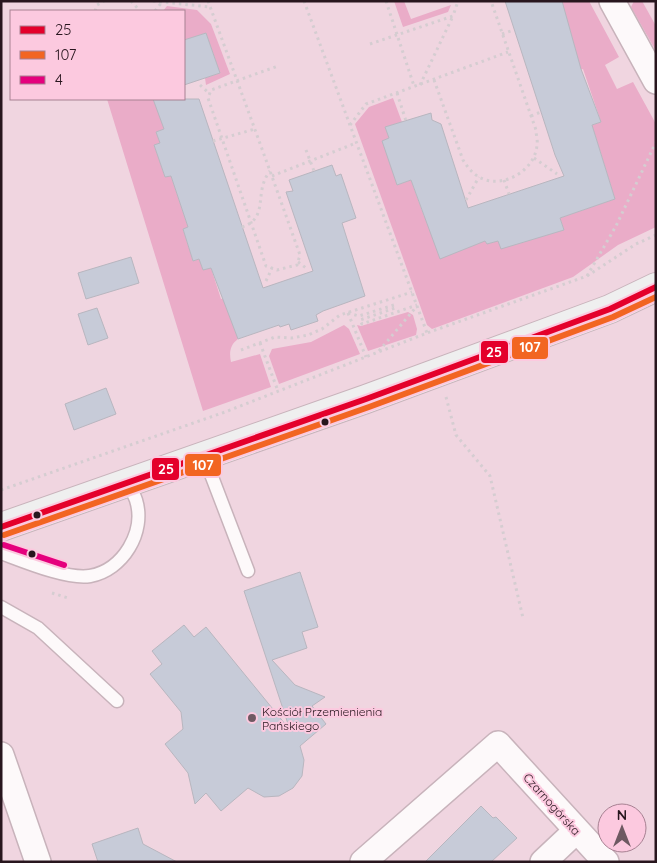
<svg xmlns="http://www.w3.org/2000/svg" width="657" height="863" viewBox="0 0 657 863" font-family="Quicksand,sans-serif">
<rect width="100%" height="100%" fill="#f0d5e0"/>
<g fill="#eaacc8">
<polygon points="394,1 404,1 411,19 451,5 448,12 403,27"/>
<polygon points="562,1 589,1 619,57 605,65 617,89 633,82 656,124 656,227 618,245 573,277 432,329 427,325 355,124 369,107 393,98 402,122 385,127 389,138 383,141 397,185 411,180 424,216 426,215 440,258 485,241 487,244 498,241 501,248 564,230 560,218 615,199 592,125 601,122 583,69 573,72"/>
<polygon points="634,1 642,1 656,26 656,51 631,7"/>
<polygon points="167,6 197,10 211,24 230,74 206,85 205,78 220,73 206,33 184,40 184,11 163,11"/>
<path d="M107,99H155L164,129L156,132L160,143L154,145L165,177L171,176L188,227L183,229L193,261L199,259L203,270L211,268L221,299L224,298L238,339C230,345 229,352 231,362L260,354L271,387L203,411Z"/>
<polygon points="408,312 413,315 417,329 416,335 368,351 357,325 361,326"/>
<polygon points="344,325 349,329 360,354 279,384 269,356 272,349 311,342"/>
</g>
<g fill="#c7cbd8" stroke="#b8b6bf">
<polygon points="505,1 562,1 581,69 601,122 592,125 615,199 560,218 564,230 501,249 498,241 487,244 485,241 440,259 411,180 397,185 382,141 389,138 385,127 431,113 432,120 441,124 468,208 564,176 555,155"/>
<polygon points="206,33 220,73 184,85 184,40"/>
<polygon points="153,99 199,99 263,288 313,271 286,192 293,191 289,180 332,165 336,176 341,174 356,218 342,223 365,296 323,311 316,315 318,321 291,330 289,324 280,327 279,325 238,339 211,268 203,270 199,259 193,261 183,229 188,227 171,176 165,177 154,145 160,143 156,132 164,129"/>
<polygon points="131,257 139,283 86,299 78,273"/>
<polygon points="97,308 108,338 88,345 78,314"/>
<polygon points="106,388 116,414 74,430 65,404"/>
<polygon points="300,572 318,627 302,632 307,648 272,660 295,685 325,697 312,706 326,724 300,746 304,760 302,776 293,788 279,796 264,797 248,788 221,811 206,793 195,804 188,773 165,744 183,729 181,712 150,674 162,664 152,651 184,625 194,637 206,627 290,730 244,591"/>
<polygon points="481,806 493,818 496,817 517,838 491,862 425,862"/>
<polygon points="138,828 143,844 177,862 98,862 92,844"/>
</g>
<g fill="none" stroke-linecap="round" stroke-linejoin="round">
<g stroke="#c8b3bb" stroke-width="15">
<g id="lane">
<polyline points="204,456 248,571"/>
<path d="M1,553C23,561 68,580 90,576C123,570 146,532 136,500C134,494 130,488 127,483"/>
<polyline points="1,607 38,628 117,701"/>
</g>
</g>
<g stroke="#c8b3bb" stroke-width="28">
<g id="street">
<polyline points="612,1 656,81"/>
<polyline points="1,755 38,862"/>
<polyline points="363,862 498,744 606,862"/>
<polyline points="543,862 576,831"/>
</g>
</g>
<g stroke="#c8b3bb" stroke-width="30">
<polyline id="secondary" points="1,527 366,399 610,309 656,287"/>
</g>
<g stroke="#d5cdd1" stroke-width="3" stroke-dasharray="2.5 4" stroke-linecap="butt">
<polyline points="131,1 140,11"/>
<polyline points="153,1 210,7"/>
<path d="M208,1C239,86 270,170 300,255L297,265L277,270L266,266L208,98L211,90L278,66"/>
<polyline points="304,1 427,333"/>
<polyline points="386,1 414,86"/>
<polyline points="95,11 97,5 104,1"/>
<polyline points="155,11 162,2"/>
<polyline points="502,34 514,30"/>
<polyline points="370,44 453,16 458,1"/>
<path d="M434,80L463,160C468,168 475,177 486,180C508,186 535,169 537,145C538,141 536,135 536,130L491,1"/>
<polyline points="200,85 210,94"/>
<polyline points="420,85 453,16"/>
<polyline points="397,93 406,121"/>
<polyline points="531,116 543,111"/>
<polyline points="350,125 366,104 508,52"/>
<polyline points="213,141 255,129"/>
<polyline points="306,150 314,171"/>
<polyline points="534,158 557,174"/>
<polyline points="272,176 356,143"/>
<polyline points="504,180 509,194"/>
<polyline points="466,200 479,177"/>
<path d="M242,227C270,218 253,192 270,171"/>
<polyline points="298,262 306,268"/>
<polyline points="587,276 616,226 656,142"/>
<polyline points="266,281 272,268"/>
<polyline points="348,313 359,316 394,305 395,308 360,320 362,324 417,305"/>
<polyline points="348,313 366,357"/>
<polyline points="260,343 278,391"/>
<polyline points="241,350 275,337 292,338 308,335 322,329 340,315 412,292"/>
<polyline points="379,351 417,306"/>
<polyline points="446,397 456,435 490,476 523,618"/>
<polyline points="1,490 225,412 427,333 587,276 636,244 656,235"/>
<polyline points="52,593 68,598"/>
</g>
<use href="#lane" stroke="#fdf9fa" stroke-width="12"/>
<use href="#street" stroke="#fdf9fa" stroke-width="25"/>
<use href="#secondary" stroke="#efefef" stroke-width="28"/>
<g stroke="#fcc9df" stroke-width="10">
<polyline id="bus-1" points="1,527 366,399 610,309 656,287"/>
</g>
<g stroke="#fcc9df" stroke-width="10">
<polyline id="bus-2" points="4,535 369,407 613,317 656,297"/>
</g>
<g stroke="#fcc9df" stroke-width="10">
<polyline id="bus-3" points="4,545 64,565"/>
</g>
<use href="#bus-1" stroke="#e4002b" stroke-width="6"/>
<use href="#bus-2" stroke="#f26522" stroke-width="6"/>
<use href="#bus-3" stroke="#e5007d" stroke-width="6"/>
</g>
<g fill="#28161e" stroke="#fcc9df" stroke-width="2">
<circle cx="325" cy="422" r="4.5"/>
<circle cx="37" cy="515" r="4.5"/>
<circle cx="32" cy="554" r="4.5"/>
</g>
<circle fill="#6e5962" stroke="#fcc9df" stroke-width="2" cx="252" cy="718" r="5"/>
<g text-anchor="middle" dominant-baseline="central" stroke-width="4" stroke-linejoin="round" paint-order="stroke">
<g font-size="12" fill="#28161e" stroke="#fcc9df" text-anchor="start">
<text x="262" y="711">Kościół Przemienienia<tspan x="262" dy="14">Pańskiego</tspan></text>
</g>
<g font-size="12" fill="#28161e" stroke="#fcc9df">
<text transform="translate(552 804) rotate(48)">Czarnogórska</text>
</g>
</g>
<g stroke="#fcc9df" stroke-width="2">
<rect x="511" y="336" width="38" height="24" rx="5" fill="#f26522"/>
<rect x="480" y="340" width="29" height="24" rx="5" fill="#e4002b"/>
<rect x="184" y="453" width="38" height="24" rx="5" fill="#f26522"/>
<rect x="151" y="457" width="29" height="24" rx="5" fill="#e4002b"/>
</g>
<g font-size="14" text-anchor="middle" font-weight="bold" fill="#fff">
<text x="530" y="352">107</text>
<text x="494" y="357">25</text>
<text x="203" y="470">107</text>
<text x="166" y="474">25</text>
</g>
<rect width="657" height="863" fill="none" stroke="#28161e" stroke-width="5"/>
<rect x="10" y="10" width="175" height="90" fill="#fcc9df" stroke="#a78192"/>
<rect x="20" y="26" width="25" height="8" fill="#e4002b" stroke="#a78192"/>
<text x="55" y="35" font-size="15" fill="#28161e">25</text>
<rect x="20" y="51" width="25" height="8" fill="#f26522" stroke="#a78192"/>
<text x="55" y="60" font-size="15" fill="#28161e">107</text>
<rect x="20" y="76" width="25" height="8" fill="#e5007d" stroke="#a78192"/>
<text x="55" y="85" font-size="15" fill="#28161e">4</text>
<g transform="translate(622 828)"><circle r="24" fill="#fcc9df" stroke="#a78192"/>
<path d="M0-4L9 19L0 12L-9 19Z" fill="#6e5962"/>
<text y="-8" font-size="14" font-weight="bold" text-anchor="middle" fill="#28161e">N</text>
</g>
</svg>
